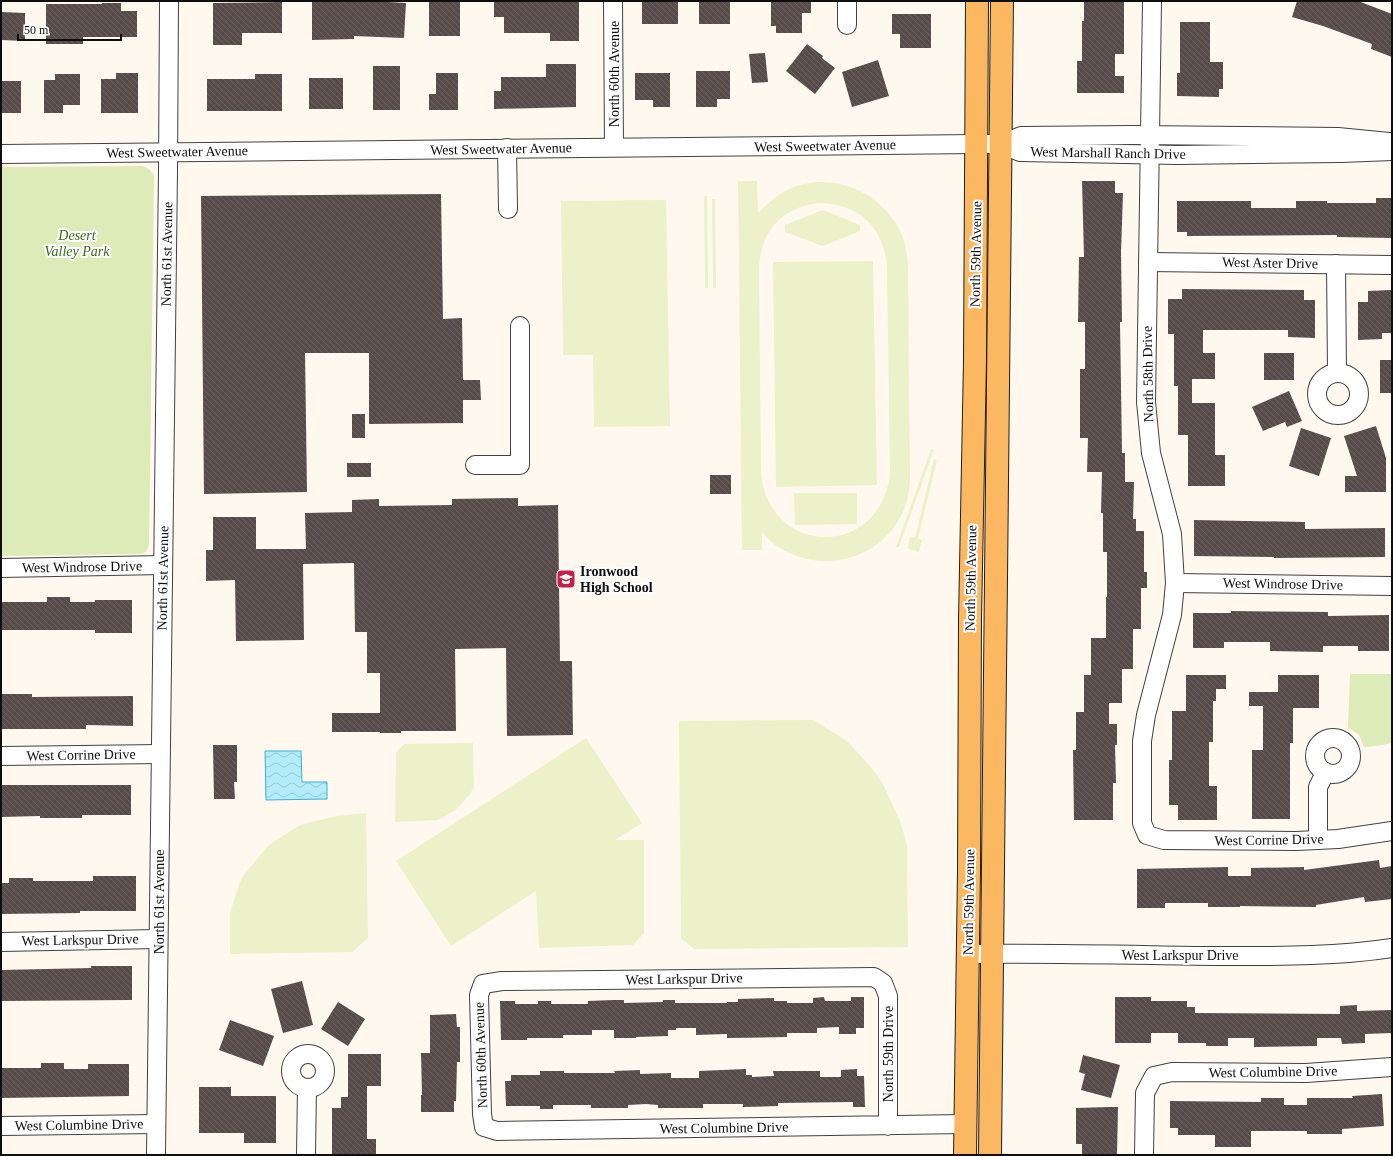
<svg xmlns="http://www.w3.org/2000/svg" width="1393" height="1156" viewBox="0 0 1393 1156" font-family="'Times New Roman',serif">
<defs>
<pattern id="water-waves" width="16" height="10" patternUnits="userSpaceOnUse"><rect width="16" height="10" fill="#b1ecf8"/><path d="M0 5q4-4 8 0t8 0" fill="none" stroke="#97c9d3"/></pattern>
<pattern id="building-back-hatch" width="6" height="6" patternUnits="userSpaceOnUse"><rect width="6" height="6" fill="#574c4a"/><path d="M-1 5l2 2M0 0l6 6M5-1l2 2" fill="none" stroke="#6a6160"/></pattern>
</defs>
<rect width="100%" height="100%" fill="#fff8ee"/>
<g fill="#dcebb7">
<polygon points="142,166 149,169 154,175 149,545 146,552 140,554 1,556 1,167"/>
<polygon points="1350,674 1392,674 1392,743 1376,746 1364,747 1359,735 1348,727"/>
</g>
<g fill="#ecf1c9" fill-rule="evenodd">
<path d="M738,181H757L758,213C767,204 776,196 787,190C828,170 877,189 898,227C905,239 907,252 908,266L910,480C909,493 907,504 901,516C878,560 822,574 780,548C773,544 767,538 762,532V550H742ZM820,203C859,204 883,227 887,265L890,475C879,559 769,557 761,473L759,270C760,232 781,207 820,203Z"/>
<polygon points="704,196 707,196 708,288 705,288"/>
<polygon points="712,199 715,199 716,288 713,288"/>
<polygon points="666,200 670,426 594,427 593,355 563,355 561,201"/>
<polygon points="823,210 860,225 860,231 823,246 785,232 785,225"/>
<polygon points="873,261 877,485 776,487 773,262"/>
<polygon points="931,449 934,450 899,547 896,547"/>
<polygon points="934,459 937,460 918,539 922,540 919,552 908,549 910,537 915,538"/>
<polygon points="794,493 857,493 857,524 795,525"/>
<polygon points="814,720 848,742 869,765 882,782 900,821 907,844 908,947 694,949 681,938 679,721"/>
<polygon points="586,738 642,823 615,840 644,840 644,933 633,945 539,948 536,891 451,946 396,861"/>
<polygon points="473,743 474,787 470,794 456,810 438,820 395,822 396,753 404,744"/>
<polygon points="366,813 368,938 352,952 230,954 230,913 239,884 246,872 269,845 300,825 337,816"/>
</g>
<polygon fill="url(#water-waves)" stroke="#36b2d1" points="265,751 301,751 302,782 327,782 327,799 266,800"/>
<g fill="url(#building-back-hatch)">
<polygon points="371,1 406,3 404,38 354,36 354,39 312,40 312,2"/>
<rect x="429" y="1" width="31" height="35"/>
<polygon points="494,1 579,1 579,41 550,41 550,33 504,33 504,17 494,17"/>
<rect x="642" y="1" width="36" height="23"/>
<rect x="699" y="1" width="31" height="23"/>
<polygon points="771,1 811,1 811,13 802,13 802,33 776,33 776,26 771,26"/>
<polygon points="1084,1 1124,1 1124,54 1115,54 1115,76 1124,76 1124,93 1077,93 1077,61 1082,61 1082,21 1084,21"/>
<polygon points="1297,1 1358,1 1392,14 1392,57 1371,49 1372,44 1323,26 1292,17"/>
<polygon points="282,2 282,33 242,33 242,45 213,45 213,3"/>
<polygon points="102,3 121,3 121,11 137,11 137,37 83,37 83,44 46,44 46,4 102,4"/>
<polygon points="1,12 25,13 25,41 1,40"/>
<polygon points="892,14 931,14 931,48 900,48 900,34 892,34"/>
<polygon points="1180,22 1210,22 1210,62 1223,62 1223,89 1219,89 1219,97 1177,96 1177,73 1180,73"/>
<polygon points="807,44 823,56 822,58 835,68 815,94 786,71"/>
<polygon points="765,53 768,82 752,83 749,54"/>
<polygon points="878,60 889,96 852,107 842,72"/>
<polygon points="546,64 576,64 576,107 494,109 494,91 501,91 501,77 546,77"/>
<rect x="373" y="66" width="27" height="44"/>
<polygon points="696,71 730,71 730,99 717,99 717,107 696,107"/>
<polygon points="116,73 138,73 138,113 101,113 101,79 116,79"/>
<polygon points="436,73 458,73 458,110 429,110 429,94 436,94"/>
<polygon points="635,73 670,73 670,107 653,107 653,100 635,100"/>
<polygon points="55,74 80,74 80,105 63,105 63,113 44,113 44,80 55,80"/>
<polygon points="255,74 282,74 282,111 207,111 207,79 255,79"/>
<rect x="309" y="78" width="34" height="31"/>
<rect x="1" y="81" width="20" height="32"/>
<polygon points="1082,181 1115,181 1115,193 1123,193 1121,252 1122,322 1120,322 1122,453 1125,453 1125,482 1134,482 1133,519 1136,519 1136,531 1144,531 1144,572 1147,572 1147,588 1141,588 1141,629 1133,629 1133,669 1122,669 1122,703 1109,703 1109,724 1117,724 1117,745 1115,745 1116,783 1113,783 1113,820 1074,820 1073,750 1076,750 1076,712 1084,712 1084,675 1091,675 1091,638 1106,638 1106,597 1107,597 1107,552 1103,552 1103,513 1101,513 1102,472 1087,472 1088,438 1080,438 1080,369 1085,369 1085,322 1078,322 1079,257 1084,257"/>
<polygon points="441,194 443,319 462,318 463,380 480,380 481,400 463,400 463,423 369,424 369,353 305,353 307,492 204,494 201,196"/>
<polygon points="1376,198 1392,198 1392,238 1337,237 1337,235 1187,236 1187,232 1177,232 1177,201 1251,201 1251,208 1296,208 1296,201 1327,201 1327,203 1376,203"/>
<polygon points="1182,289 1304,290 1304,300 1315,300 1315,338 1288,337 1288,330 1203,330 1203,353 1215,353 1215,379 1192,379 1192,403 1215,403 1215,455 1225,455 1225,486 1188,486 1188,435 1178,435 1178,386 1174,386 1174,334 1168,334 1168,299 1182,299"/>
<polygon points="1391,290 1391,333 1382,333 1382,339 1358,340 1358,302 1368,302 1368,291"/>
<rect x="1264" y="353" width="30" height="27"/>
<rect x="1380" y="360" width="12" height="33"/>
<polygon points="1289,391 1302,421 1287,427 1285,422 1263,431 1252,407"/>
<rect x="352" y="414" width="13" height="24"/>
<polygon points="1376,426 1386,458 1386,492 1345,492 1345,476 1357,476 1344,436"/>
<polygon points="1301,428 1331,438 1319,476 1289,466"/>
<rect x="347" y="463" width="24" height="14"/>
<rect x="710" y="475" width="21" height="19"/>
<polygon points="518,498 518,506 558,505 560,661 572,661 573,735 507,736 506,648 455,649 456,731 401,731 401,733 380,733 380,732 332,732 332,713 380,713 380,673 367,673 367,632 355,632 354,563 303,564 304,640 236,641 235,580 206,581 206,550 213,550 213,517 256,517 256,549 306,549 305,513 352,512 352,500 379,499 379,506 452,505 452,499"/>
<polygon points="1194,520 1305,522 1305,529 1385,528 1385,557 1274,558 1274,557 1194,556"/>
<polygon points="47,597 70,597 70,602 95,602 95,600 132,600 132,633 95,633 95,630 1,630 1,602 47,602"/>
<polygon points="1231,611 1328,612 1328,616 1389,615 1389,651 1358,651 1358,646 1323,646 1323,652 1270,651 1270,642 1224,642 1224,648 1193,648 1193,613 1231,613"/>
<polygon points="1186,675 1226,675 1226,689 1216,689 1216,701 1213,701 1213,742 1209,742 1209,786 1217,786 1217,820 1178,820 1178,805 1169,805 1169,760 1172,760 1172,711 1186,711"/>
<polygon points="1278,675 1319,675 1319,708 1293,708 1293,743 1290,743 1290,819 1252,819 1252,750 1263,750 1263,706 1249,706 1249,692 1278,692"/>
<polygon points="1,694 32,694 32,697 133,696 133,726 86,725 86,729 1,729"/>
<polygon points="213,745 237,745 237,782 234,782 235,799 214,799"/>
<polygon points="1,785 131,785 131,815 82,815 82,818 40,818 40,816 1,817"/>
<polygon points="1379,860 1380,868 1392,866 1392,899 1365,902 1364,897 1316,905 1316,907 1240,906 1240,907 1208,907 1208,903 1165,903 1165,908 1137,908 1137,869 1228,867 1228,876 1251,876 1251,868 1304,867 1304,870"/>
<polygon points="93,876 136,876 136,911 80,911 80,913 1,914 1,883 9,883 9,878 33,878 33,881 93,881"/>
<polygon points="91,966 132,966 132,1000 1,1001 1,970 91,968"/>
<polygon points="302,981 313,1025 283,1033 271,989"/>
<polygon points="824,997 825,1001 851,1001 851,997 864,997 864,1028 856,1028 856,1034 839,1034 839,1027 817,1028 817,1033 787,1033 787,1037 727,1038 727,1034 696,1035 696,1028 676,1028 676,1030 668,1030 668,1036 636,1037 636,1038 614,1038 614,1030 592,1030 592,1035 563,1035 563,1038 527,1038 527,1040 501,1040 500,1001 515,1001 515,1004 538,1004 538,1001 551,1001 551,1004 588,1004 588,1001 613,1000 624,1000 624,1003 663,1002 663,1000 675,1000 675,1003 727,1003 727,1002 738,1002 738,999 774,998 774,1001 787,1001 787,1003 813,1003 813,998"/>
<polygon points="1115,997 1151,997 1151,1001 1187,1001 1187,1007 1195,1007 1195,1013 1340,1014 1340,1006 1357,1005 1357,1011 1392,1010 1392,1033 1365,1034 1365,1043 1342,1044 1341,1038 1317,1038 1317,1046 1254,1047 1254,1038 1228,1038 1228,1046 1206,1046 1206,1043 1178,1043 1178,1033 1151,1033 1151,1043 1115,1043"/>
<polygon points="338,1002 365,1019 348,1046 321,1029"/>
<polygon points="456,1014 457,1027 460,1027 460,1062 457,1062 456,1101 454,1101 454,1112 421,1112 421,1095 422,1095 421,1053 430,1053 430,1015"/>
<polygon points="230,1020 274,1036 263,1066 219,1050"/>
<polygon points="348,1054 381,1054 381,1086 367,1086 367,1139 376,1139 376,1155 332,1155 332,1108 341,1108 341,1097 348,1097"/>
<polygon points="1083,1055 1120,1065 1111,1098 1081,1090 1085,1074 1079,1072"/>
<polygon points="41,1063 64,1063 64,1069 88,1069 88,1064 129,1064 129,1096 1,1098 1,1068 41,1068"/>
<polygon points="746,1069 746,1075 752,1075 752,1077 774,1076 773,1071 820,1071 820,1077 841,1077 841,1070 857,1069 857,1076 864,1076 865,1107 853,1107 853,1102 778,1103 778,1106 743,1107 743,1104 703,1104 703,1108 658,1108 658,1105 646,1104 628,1105 628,1108 591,1108 591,1105 553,1105 553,1109 540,1109 540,1106 506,1106 505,1081 511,1081 511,1075 540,1075 540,1071 564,1071 564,1073 615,1073 614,1071 640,1070 640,1074 671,1073 671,1078 699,1078 699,1071"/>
<polygon points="199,1087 231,1087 231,1096 276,1096 276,1143 244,1143 244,1133 199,1133"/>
<polygon points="1382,1094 1384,1126 1342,1129 1342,1134 1307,1134 1307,1131 1251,1131 1251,1147 1215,1147 1215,1135 1178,1135 1178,1128 1170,1128 1170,1101 1261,1102 1261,1098 1284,1098 1284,1105 1307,1105 1307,1098 1353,1098 1352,1096"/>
<polygon points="1109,1107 1118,1107 1117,1155 1082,1155 1082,1144 1076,1144 1076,1108"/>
</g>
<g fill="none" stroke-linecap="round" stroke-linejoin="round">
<g stroke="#414141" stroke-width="20">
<g id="minor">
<polyline points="613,1 614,147"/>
<polyline points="1152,1 1146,402 1151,453 1172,534 1175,583 1172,615 1146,715 1142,741 1142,823 1147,835 1164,840 1296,841 1338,839 1392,831"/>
<polyline points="847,25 847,1"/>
<polyline points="1001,144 1021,136 1132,135 1338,137 1389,142"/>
<polyline points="507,148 508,209"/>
<polyline points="1,154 976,144 1001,144 1020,152 1177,155 1341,153 1392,151"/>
<polyline points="1148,262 1392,265"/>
<polyline points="1336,264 1337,373"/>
<circle cx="1338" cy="394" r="21"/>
<polyline points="475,465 520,465 520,326"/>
<polyline points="1,568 163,565"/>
<polyline points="1175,583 1392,586"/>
<circle cx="1333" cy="756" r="18"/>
<polyline points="1,756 160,754"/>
<polyline points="1318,840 1318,787 1325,773"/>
<polyline points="1,942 158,939"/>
<path d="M968,954C1050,953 1132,955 1214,956C1273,956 1333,957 1392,948"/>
<circle cx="308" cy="1071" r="17"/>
<polyline points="1,1126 156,1124"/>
<polyline points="888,1126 888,996 883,983 874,977 502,981 483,984 479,995 482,1114 484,1127 497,1131 965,1124"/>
<polyline points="156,1155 168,170 169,1"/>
<polyline points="306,1155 307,1088"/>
<polyline points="1144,1155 1145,1093 1154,1076 1172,1072 1306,1073 1392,1067"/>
</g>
</g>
<g stroke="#1f1f1f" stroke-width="24">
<g id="major">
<polyline points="965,1155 969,870 970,619 975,360 977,1"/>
<polyline points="990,1155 1002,1"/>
</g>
</g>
<use href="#minor" stroke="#fff" stroke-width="18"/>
<use href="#major" stroke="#fcb761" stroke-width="22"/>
</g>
<defs>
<g id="school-square" transform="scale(1)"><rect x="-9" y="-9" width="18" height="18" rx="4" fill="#c22149" stroke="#fff"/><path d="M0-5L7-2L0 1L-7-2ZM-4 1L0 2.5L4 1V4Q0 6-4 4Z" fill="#fff"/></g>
</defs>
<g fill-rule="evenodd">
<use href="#school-square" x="566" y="579"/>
</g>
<g text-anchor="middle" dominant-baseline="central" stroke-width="4" stroke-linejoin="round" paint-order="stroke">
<g font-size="14" fill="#0e0e0e" stroke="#fff">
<text transform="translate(614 74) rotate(-90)">North 60th Avenue</text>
<text transform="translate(825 146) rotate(-1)">West Sweetwater Avenue</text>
<text transform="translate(501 149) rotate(-1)">West Sweetwater Avenue</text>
<text transform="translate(177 152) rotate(-1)">West Sweetwater Avenue</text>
<text transform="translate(1108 153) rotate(1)">West Marshall Ranch Drive</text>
<text transform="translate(167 254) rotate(-89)">North 61st Avenue</text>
<text transform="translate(976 254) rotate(-89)">North 59th Avenue</text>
<text transform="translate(1270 263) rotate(1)">West Aster Drive</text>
<text transform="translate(1148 374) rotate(-91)">North 58th Drive</text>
<text transform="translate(82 567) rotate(-1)">West Windrose Drive</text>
<text transform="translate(163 578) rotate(-89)">North 61st Avenue</text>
<text transform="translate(971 578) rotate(-89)">North 59th Avenue</text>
<text transform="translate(1283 584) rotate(1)">West Windrose Drive</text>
<text transform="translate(81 755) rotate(-1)">West Corrine Drive</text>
<text transform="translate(1269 840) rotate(-1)">West Corrine Drive</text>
<text transform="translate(159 902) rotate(-90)">North 61st Avenue</text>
<text transform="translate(969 902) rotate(-89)">North 59th Avenue</text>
<text transform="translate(80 940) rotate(-1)">West Larkspur Drive</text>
<text x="1180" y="955">West Larkspur Drive</text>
<text transform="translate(684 979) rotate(-1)">West Larkspur Drive</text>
<text transform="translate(888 1054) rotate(-90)">North 59th Drive</text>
<text transform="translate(481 1055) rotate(-92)">North 60th Avenue</text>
<text transform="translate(1273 1072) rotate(-1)">West Columbine Drive</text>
<text transform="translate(79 1125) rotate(-1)">West Columbine Drive</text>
<text transform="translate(724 1128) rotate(-1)">West Columbine Drive</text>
</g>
<g font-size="14" font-style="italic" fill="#3b671c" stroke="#fff">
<text x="77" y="235">Desert<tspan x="77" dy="16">Valley Park</tspan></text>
</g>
<g font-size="14" font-weight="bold" fill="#0e0e0e" stroke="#fff" text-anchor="start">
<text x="580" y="571">Ironwood<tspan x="580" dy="16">High School</tspan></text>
</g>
</g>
<rect width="1393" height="1156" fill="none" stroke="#0e0e0e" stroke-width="4"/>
<path d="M18 34v6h103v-6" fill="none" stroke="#0e0e0e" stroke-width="2"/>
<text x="24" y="34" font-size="12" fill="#0e0e0e" stroke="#ffffff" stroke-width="3" paint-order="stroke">50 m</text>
</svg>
